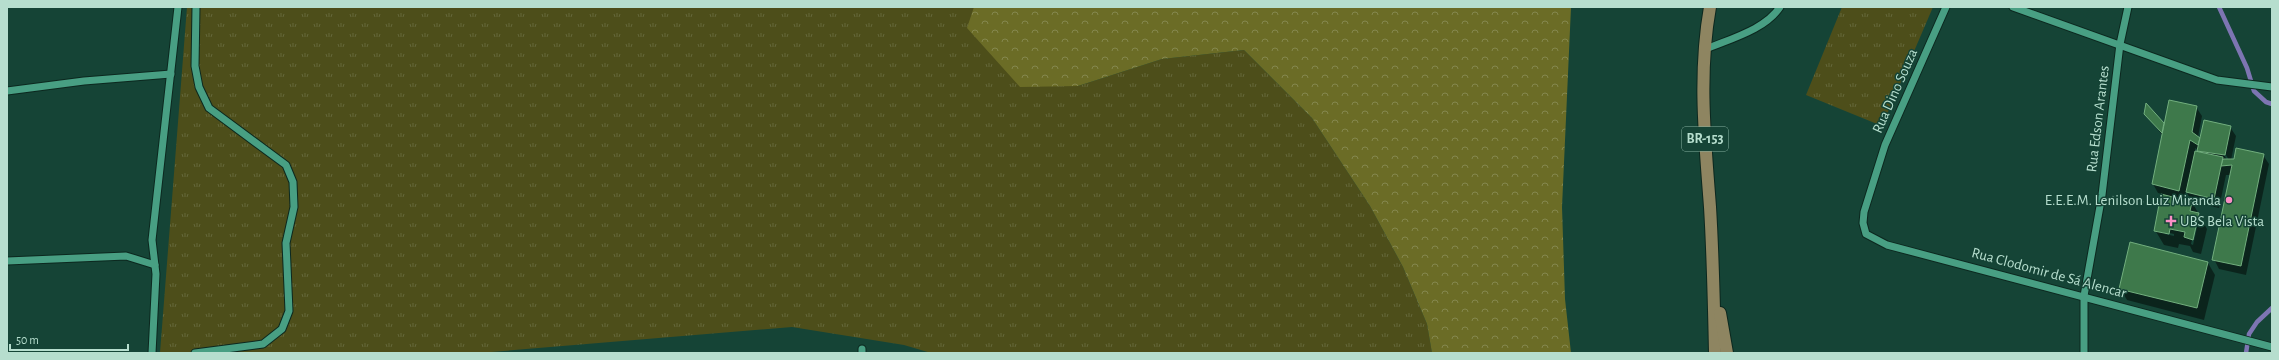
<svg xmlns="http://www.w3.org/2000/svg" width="2279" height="360" viewBox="0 0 2279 360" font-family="'Alegreya Sans',sans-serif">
<defs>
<pattern id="grass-tufts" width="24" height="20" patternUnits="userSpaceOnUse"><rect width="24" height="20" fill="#4d4e1a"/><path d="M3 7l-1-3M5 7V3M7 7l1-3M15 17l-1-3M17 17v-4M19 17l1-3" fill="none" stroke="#64673a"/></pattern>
<pattern id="forest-crowns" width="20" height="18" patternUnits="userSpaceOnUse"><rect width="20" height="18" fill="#6b6c26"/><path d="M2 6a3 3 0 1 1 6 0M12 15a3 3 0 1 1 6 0" fill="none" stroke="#84874e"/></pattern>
</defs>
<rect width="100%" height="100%" fill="#154436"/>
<g fill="url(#grass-tufts)">
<polygon points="187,7 974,7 1078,86 1162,59 1244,50 1312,118 1370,206 1403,267 1427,324 1432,353 931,353 904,345 792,327 479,353 160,353"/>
<polygon points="1842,7 1933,7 1882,126 1806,95"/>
</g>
<polygon fill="url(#forest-crowns)" points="974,7 1571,7 1562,207 1565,299 1571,353 1432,353 1427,324 1403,267 1370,206 1312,118 1244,50 1162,59 1078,86 1020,87 967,28"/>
<g fill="#0007" fill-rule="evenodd">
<path d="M2147,105L2165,125L2196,107L2202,116L2198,137L2200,139L2230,127L2236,136L2231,160L2263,155L2269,164L2246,275L2219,269L2214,259L2231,175H2226L2219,208L2192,202L2186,191L2184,201L2192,202L2207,229L2201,254L2193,252L2190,246L2179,244L2178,248L2164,245L2155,230L2162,194L2158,193L2153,184L2163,136L2145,113ZM2195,148L2198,150L2197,152H2195ZM2223,150L2229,160H2227L2222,151ZM2197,218L2198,223L2193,245L2191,244ZM2165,232L2174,234V236L2165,234Z"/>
<polygon points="2208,263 2215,275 2204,320 2127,300 2120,288"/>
</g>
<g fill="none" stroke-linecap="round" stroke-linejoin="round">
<g stroke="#7d75b2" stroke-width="4.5">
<polyline points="2219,7 2247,68 2254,91 2266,102 2272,104"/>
<polyline points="2246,353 2249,334 2257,322 2272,308"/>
</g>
</g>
<g fill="#3e794b" stroke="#72af7e">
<polygon points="2169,100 2197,106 2192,132 2200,138 2198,145 2190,140 2179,191 2152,184"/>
<polygon points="2146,103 2164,123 2162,133 2144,114"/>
<polygon points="2204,120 2231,126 2225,155 2197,151"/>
<polygon points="2236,148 2264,154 2241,266 2212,260 2232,165 2221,166 2223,159 2234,159"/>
<polygon points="2195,151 2223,157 2214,199 2186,192"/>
<polygon points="2161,194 2192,202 2190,211 2199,213 2193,240 2184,237 2185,232 2170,229 2169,234 2154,231"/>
<polygon points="2130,242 2208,262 2197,308 2119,289"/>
</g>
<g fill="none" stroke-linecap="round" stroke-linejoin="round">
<g stroke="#0c281f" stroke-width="9">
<g id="minor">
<polyline points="1946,7 1885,145 1864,212 1863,223 1866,234 1887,245 2272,347"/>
<polyline points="2013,7 2217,80 2272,87"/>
<path d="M1704,50C1729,39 1765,30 1780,7"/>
<polyline points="7,91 84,81 171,74"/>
<polyline points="7,261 126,256 155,265"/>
<polyline points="152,353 156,274 152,240 178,7"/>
<polyline points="195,353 263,344 282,329 289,311 286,243 294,207 293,182 286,165 209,108 199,87 195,66 196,7"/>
<polyline points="862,353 862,349"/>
<polyline points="2084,353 2084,296 2102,195 2120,44 2128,7"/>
</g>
</g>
<g stroke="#0c281f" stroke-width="14">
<g id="major">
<path d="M1710,7C1698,74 1705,140 1710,207C1713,256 1714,304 1715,353"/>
<polyline points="1720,313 1727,353"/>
</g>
</g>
<polyline stroke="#487567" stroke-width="2.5" stroke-dasharray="2 3" stroke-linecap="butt" points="2112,197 2148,203"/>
<use href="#minor" stroke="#489f83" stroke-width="7"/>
<use href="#major" stroke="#8e8561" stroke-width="12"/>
</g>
<g fill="#fb8fc5" stroke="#154436" stroke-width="1.5">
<circle cx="2229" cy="200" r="4"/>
<path d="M2169 215h4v4h4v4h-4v4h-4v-4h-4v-4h4z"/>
</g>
<g text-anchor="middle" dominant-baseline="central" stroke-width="3" stroke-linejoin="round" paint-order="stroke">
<rect fill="#154436" stroke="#86b0a0" stroke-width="1" x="1682" y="127" width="46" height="24" rx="3"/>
<g font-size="14" font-weight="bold" fill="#b6dece">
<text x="1705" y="139">BR-153</text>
</g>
<g font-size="15" fill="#b6dece" stroke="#154436">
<text transform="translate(1895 91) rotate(-66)">Rua Dino Souza</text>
<text transform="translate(2098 119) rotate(-83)">Rua Edson Arantes</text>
<text transform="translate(2049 273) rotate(15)">Rua Clodomir de Sá Alencar</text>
</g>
<g font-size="15" fill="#b6dece" stroke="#154436" text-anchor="end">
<text x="2221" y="200">E.E.E.M. Lenilson Luiz Miranda</text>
<text x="2180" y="221" text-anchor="start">UBS Bela Vista</text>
</g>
</g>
<rect width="2279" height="360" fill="none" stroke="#b6dece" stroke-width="16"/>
<path d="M10 344v6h118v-6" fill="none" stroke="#b6dece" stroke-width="2"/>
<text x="16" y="344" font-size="12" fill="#b6dece" stroke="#154436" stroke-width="3" paint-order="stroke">50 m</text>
</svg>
